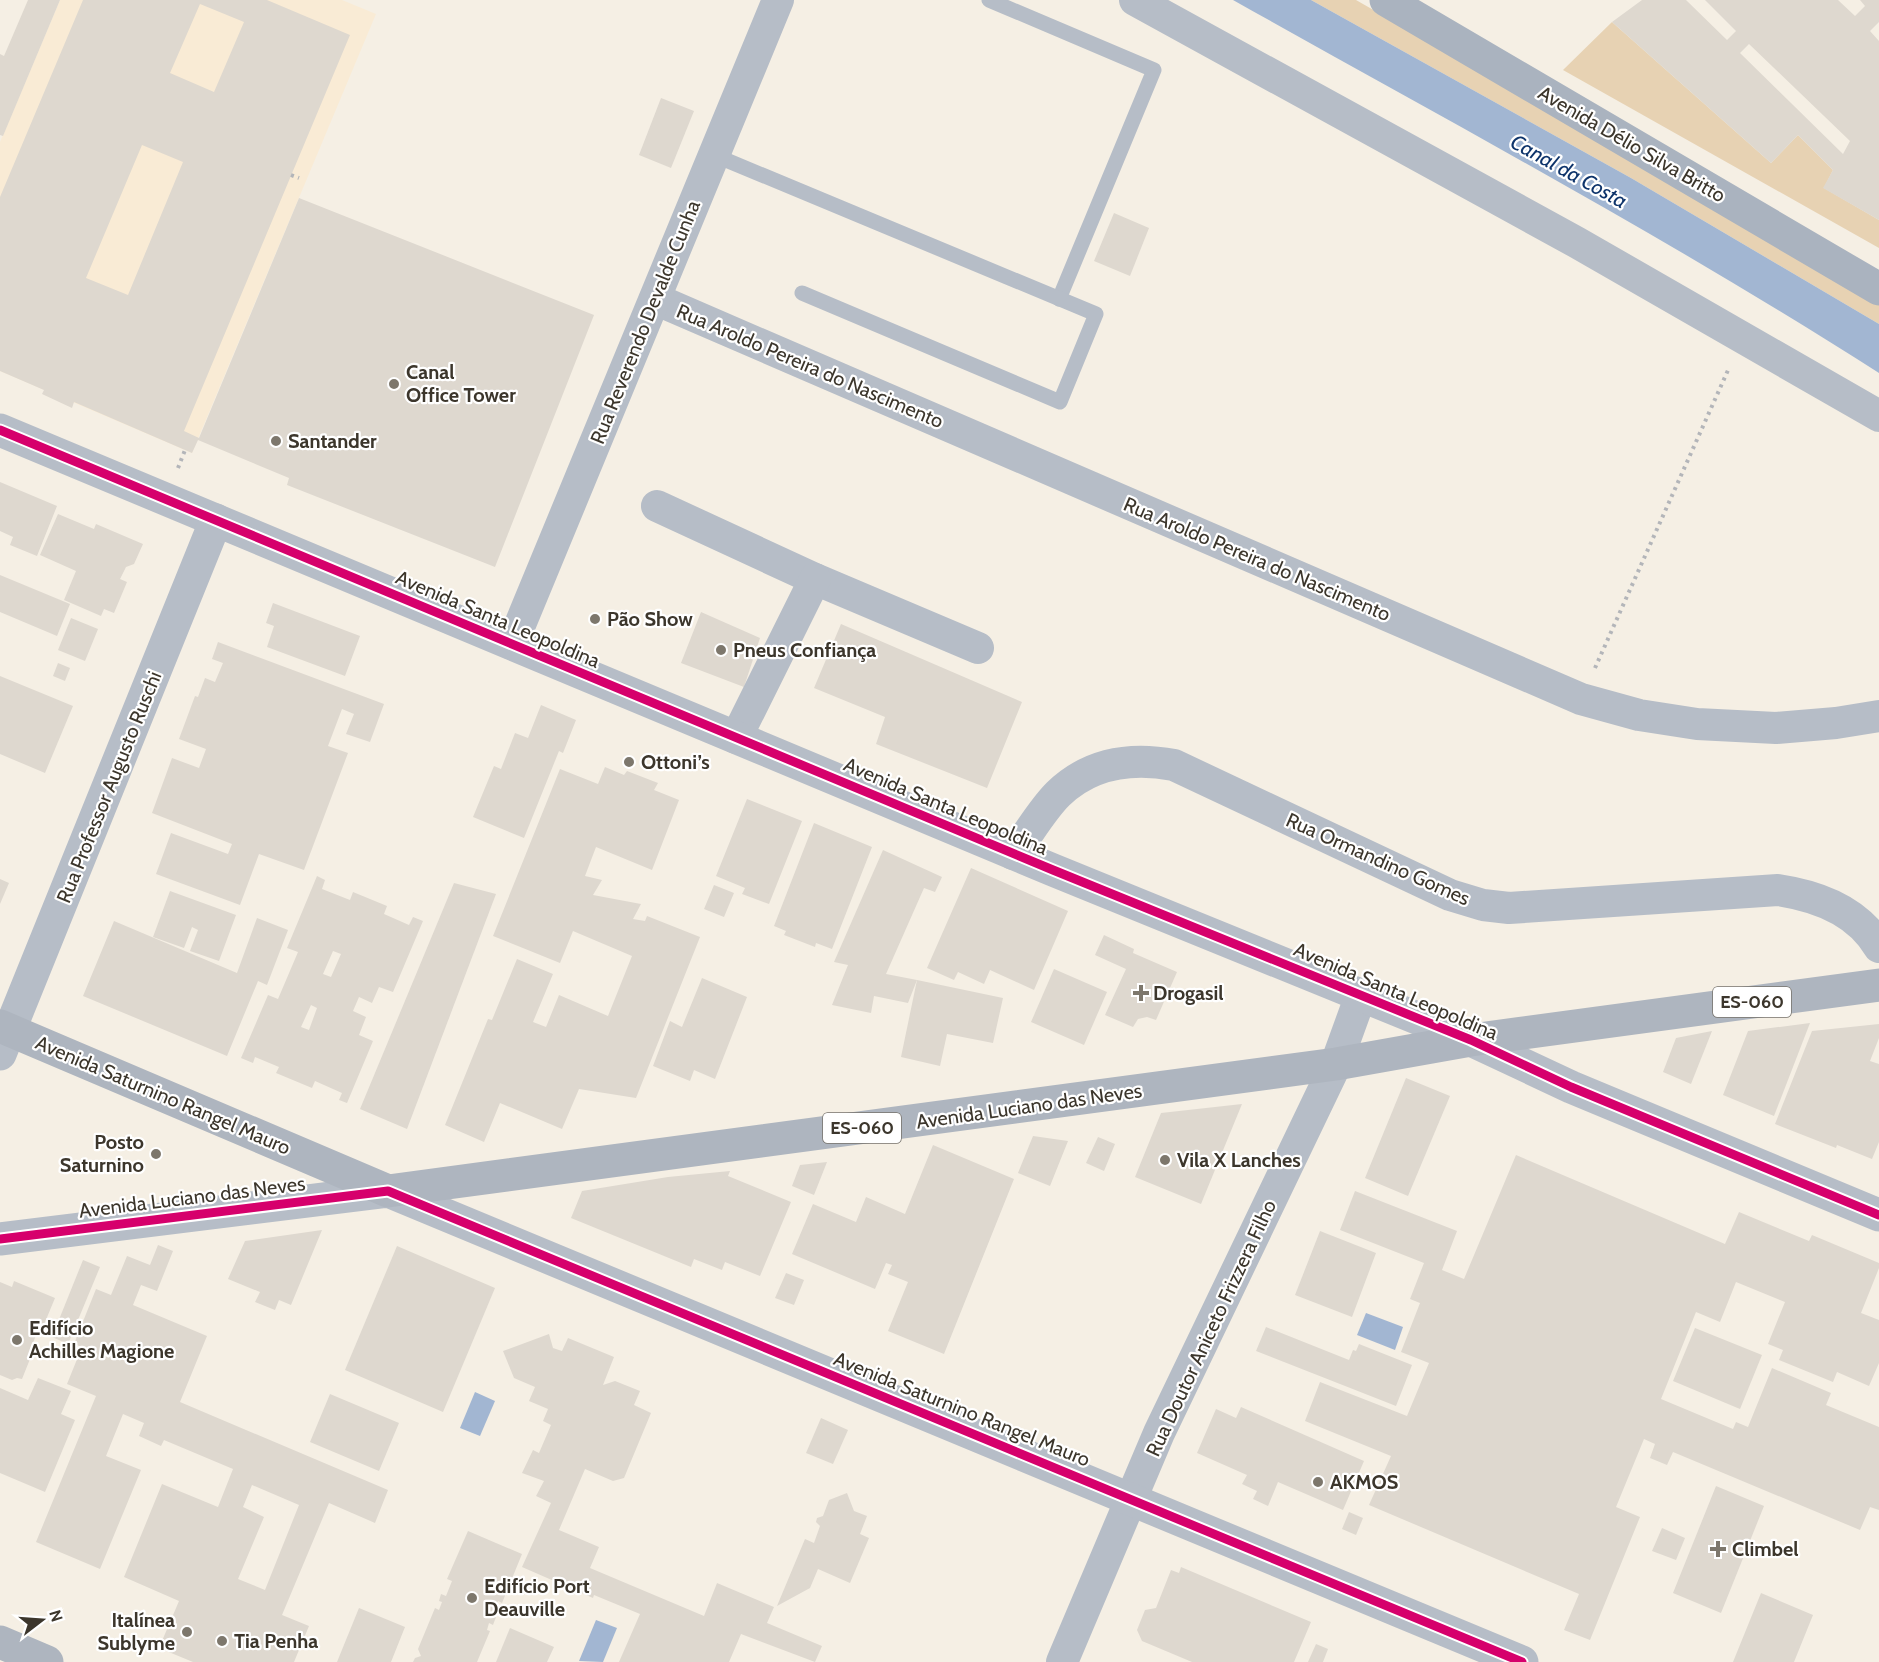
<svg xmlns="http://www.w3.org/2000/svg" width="1879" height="1662" viewBox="0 0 1879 1662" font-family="Cabin,sans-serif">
<rect width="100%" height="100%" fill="#f5efe4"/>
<polygon fill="#f9ebd5" points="60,0 342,0 376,14 192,453 0,371 0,142"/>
<g fill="#e7d2b3">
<polygon points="1311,0 1356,0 1879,299 1879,324 1631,178"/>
<polygon points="1612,22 1771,163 1798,135 1833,170 1824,188 1879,220 1879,248 1563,70"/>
</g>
<g fill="#a2b6d2">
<path d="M1233,0H1311L1631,178L1879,324V373C1670,239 1450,122 1233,0Z"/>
<polygon points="1366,1313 1403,1327 1395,1350 1357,1335"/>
<polygon points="475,1392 495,1401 480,1436 460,1428"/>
<polygon points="596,1620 617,1628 603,1662 579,1661"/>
</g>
<g fill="#ded8cf" fill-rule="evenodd">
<polygon points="28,0 60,0 3,136 0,135 0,54 4,56"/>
<path d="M83,0H267L350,35L184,431L199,438L299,198L594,315L495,567L287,485L289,478L198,440L192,453L74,402L72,408L42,394L44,390L0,371V197ZM200,4L244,22L214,92L170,73ZM142,145L183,162L128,295L86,278Z"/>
<path d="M1642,0H1686L1727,40L1736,31L1705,0H1838L1855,16L1865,6L1860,0H1879V22L1870,31L1879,41V220L1823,188L1833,170L1798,135L1771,163L1612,22ZM1749,44L1850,141L1843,154L1740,53Z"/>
<polygon points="661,98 694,111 671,168 639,155"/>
<polygon points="1114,213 1149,228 1130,276 1094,261"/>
<polygon points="0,482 57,506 37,556 10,545 13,537 0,531"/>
<polygon points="58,514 94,529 96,524 143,544 134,564 126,567 120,579 127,582 114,613 104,609 101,616 64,600 76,571 40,555"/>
<polygon points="0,575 70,604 57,636 0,612"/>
<polygon points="273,603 360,636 345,676 267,647 274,626 266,623"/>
<polygon points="701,612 760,638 744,687 681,663"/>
<polygon points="71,618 98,629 85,661 58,650"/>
<polygon points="841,624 1022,702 987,788 876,744 885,717 814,688"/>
<polygon points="218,642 384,704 370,742 346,734 354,714 342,709 328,746 348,753 304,870 259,854 240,905 156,874 171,833 228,854 232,844 152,813 172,758 199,768 206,749 179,739 195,696 198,697 205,678 215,682 223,663 212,659"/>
<polygon points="58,663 70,668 65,681 53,676"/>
<polygon points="0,676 73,706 45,773 0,754"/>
<polygon points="541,705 576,720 563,753 559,751 524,838 473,817 494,766 501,769 515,733 528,738"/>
<polygon points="605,767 624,775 627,771 658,783 654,790 679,800 652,870 596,847 585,876 602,880 593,895 641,904 633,919 645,921 647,916 700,937 636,1098 579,1089 562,1129 500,1103 484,1142 445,1125 488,1019 492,1020 517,959 553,974 533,1022 546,1027 559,995 608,1016 632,956 573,931 560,963 493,936 560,769 598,784"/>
<polygon points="747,799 802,821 769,904 742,894 745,888 716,876"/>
<polygon points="814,823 872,847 832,949 816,943 815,947 784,935 786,931 774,926"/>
<polygon points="883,850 942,877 935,892 924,888 886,974 917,980 908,1003 874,996 871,1013 832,1005 848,965 834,962"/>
<polygon points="971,868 1068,911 1034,990 990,970 984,984 958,972 954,980 927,968"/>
<path d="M317,876L325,880L322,889L350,900L353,892L387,906L384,914L409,925L413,917L423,921L393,992L379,987L372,1003L359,997L353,1011L366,1017L359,1035L373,1041L347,1103L339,1100L342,1093L315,1081L312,1088L276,1073L279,1067L255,1057L253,1063L241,1058L268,995L278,999L298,952L287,948ZM333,951L341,954L331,977L323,974ZM311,1005L317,1008L309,1030L301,1027Z"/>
<polygon points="0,879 9,883 0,904"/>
<polygon points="454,883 496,894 407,1129 360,1109"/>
<polygon points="714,885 734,893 724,917 704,909"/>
<polygon points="170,891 236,915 219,961 190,951 198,930 192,927 184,948 153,937"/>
<polygon points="257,918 288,930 267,985 258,981 227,1056 83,996 114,921 237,973"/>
<polygon points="1104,935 1134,949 1133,953 1177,972 1156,1020 1147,1017 1138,1019 1133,1027 1105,1015 1126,969 1095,955"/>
<polygon points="1054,969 1107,992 1084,1045 1031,1022"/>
<polygon points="702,978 747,997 715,1079 694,1070 690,1081 653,1066 670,1021 682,1027"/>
<polygon points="917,980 1003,998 993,1043 947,1034 940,1066 901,1057"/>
<polygon points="1810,1023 1774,1116 1723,1095 1748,1031"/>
<polygon points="1879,1024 1879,1038 1870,1061 1879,1064 1879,1142 1872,1159 1837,1145 1836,1148 1775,1124 1812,1031"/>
<polygon points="1712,1031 1691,1084 1663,1072 1676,1038"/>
<polygon points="1406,1078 1450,1096 1408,1196 1365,1178"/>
<polygon points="1242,1104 1201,1204 1135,1177 1161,1113"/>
<polygon points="1033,1136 1068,1141 1050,1186 1018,1173"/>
<polygon points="1098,1137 1115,1144 1104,1171 1086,1163"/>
<polygon points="933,1145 1014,1179 944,1354 888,1331 908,1282 888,1274 892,1265 886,1263 875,1289 792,1254 813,1204 856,1222 866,1197 905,1214"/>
<polygon points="1516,1155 1725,1244 1739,1212 1809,1241 1812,1235 1879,1263 1879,1268 1861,1313 1879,1320 1879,1363 1869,1386 1837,1372 1833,1382 1779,1360 1783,1350 1768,1344 1785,1302 1736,1282 1720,1322 1696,1312 1661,1399 1733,1429 1736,1422 1748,1427 1772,1368 1831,1393 1826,1405 1879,1427 1879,1510 1870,1507 1860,1530 1673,1452 1667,1465 1650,1458 1655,1444 1644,1439 1616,1507 1640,1517 1590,1640 1564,1630 1579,1594 1369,1505 1391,1456 1305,1421 1320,1382 1407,1416 1429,1363 1401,1352 1420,1303 1410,1299 1424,1263 1340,1230 1355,1191 1457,1231 1442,1270 1464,1279"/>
<polygon points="827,1162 814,1195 792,1186 800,1165"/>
<polygon points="730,1171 728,1176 791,1202 760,1276 725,1262 722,1270 694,1259 691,1267 571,1218 582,1191 668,1177"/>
<polygon points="322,1230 291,1305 279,1300 275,1310 255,1302 260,1292 228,1279 245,1241"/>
<polygon points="1320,1231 1376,1253 1352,1317 1295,1295"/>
<path d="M158,1245L173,1251L157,1291L141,1285L133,1305L207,1336L180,1402L388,1490L375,1523L329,1503L282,1615L309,1626L294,1662H193L159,1648L179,1601L124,1577L162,1484L218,1507L233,1469L164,1440L161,1446L139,1436L144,1423L123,1414L106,1456L141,1470L100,1569L36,1542L96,1396L67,1384L82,1347L74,1344L96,1289L111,1295L127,1256L150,1265ZM252,1485L299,1505L265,1590L238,1579L264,1517L243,1507Z"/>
<polygon points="397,1246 495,1288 443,1412 345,1370"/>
<polygon points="83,1260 100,1267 68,1344 52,1337"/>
<polygon points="786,1273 804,1280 794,1305 775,1298"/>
<polygon points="14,1281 55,1298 43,1327 40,1325 29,1353 32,1354 22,1379 17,1378 12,1380 0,1375 0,1282 12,1287"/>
<polygon points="1266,1327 1349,1360 1353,1350 1356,1351 1359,1344 1412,1365 1396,1406 1256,1351"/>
<polygon points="1695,1328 1762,1355 1740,1409 1673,1381"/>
<polygon points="549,1334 553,1348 562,1351 568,1338 614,1357 603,1385 615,1381 640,1391 634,1405 651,1413 624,1478 613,1481 585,1469 559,1530 599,1547 590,1568 704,1616 717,1583 774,1607 767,1623 822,1646 815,1662 741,1634 729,1662 619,1662 640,1614 594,1595 593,1598 522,1567 551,1503 536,1496 544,1481 522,1473 533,1450 539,1453 551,1425 543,1421 548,1409 529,1401 535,1387 514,1378 503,1351"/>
<polygon points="38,1378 71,1391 61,1414 75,1420 45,1492 0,1473 0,1388 28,1400"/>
<polygon points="330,1394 399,1423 379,1471 310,1442"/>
<polygon points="1241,1407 1364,1461 1343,1510 1278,1482 1268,1506 1253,1499 1257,1491 1242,1484 1247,1475 1197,1453 1216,1409 1236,1418"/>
<polygon points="821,1418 848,1430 833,1464 806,1453"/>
<polygon points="1716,1486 1764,1506 1721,1613 1673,1593"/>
<polygon points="847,1493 854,1511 867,1516 860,1534 869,1538 850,1583 818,1569 810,1588 777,1606 805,1539 814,1543 820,1526 816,1522 817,1518 823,1516 829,1500"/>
<polygon points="1349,1512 1363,1518 1356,1535 1342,1529"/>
<polygon points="1662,1528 1685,1538 1676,1560 1652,1551"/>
<polygon points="468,1531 522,1554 502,1603 498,1601 492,1615 496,1617 493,1625 489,1623 487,1630 490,1631 477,1662 413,1662 415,1658 421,1656 418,1649 435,1608 439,1610 442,1602 439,1601 441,1594 446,1596 452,1581 447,1579"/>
<polygon points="1181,1567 1311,1622 1294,1662 1192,1662 1142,1641 1137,1630 1145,1610 1156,1608 1171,1570 1179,1573"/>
<polygon points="1761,1593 1813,1615 1794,1662 1733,1662"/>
<polygon points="359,1608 405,1627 391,1662 337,1662"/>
<polygon points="510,1628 554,1647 547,1662 496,1662"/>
<polygon points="1316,1644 1328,1649 1323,1662 1308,1662"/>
</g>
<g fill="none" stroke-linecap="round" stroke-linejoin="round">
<g stroke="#b3b5b9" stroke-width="4" stroke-dasharray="3 4.5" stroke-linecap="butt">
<polyline points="291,175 299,178"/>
<polyline points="178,468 185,450"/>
<polyline points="1595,668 1729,368"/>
</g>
<g stroke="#b6bdc7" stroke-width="15">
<polyline points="989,0 1154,70 1059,299"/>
<polyline points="714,155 1096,314 1060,402 802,293"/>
</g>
<g stroke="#b6bdc7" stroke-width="32">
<polyline points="1135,0 1576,242 1879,416"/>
<polyline points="655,299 1581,699 1639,715 1697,724 1776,728 1836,723 1879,716"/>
<polyline points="657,506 815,579 978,648"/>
<polyline points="512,644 778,0"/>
<polyline points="736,738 815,579"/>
<path d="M1013,854C1028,835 1041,811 1058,794C1090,763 1131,757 1174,765L1450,895L1483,905L1509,908L1778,890C1818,896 1858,911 1879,947"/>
<polyline points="1062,1662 1159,1433 1336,1064 1361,995"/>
</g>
<g stroke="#b6bdc7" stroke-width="33">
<polyline points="0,430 1053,870 1471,1040 1571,1087 1879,1215"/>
<polyline points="0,1054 216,520"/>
<polyline points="0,1239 388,1191 1522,1662"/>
</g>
<polyline stroke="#aab3bf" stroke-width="33" points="1386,0 1879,289"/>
<g stroke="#aeb5bf" stroke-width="33">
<polyline points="0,1026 388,1191 1336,1064 1471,1040 1879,985"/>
<polyline points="0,1642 47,1662"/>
</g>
<g stroke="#fff" stroke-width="13">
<g id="cycleway">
<polyline points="0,430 1053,870 1471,1040 1571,1087 1879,1215"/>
<polyline points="0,1239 388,1191 1522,1662"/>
</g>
</g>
<use href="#cycleway" stroke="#d6006c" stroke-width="9"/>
</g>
<g fill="#7d776c" stroke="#fff" stroke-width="2">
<circle cx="394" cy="384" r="6"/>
<circle cx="276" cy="441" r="6"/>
<circle cx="595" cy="619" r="6"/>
<circle cx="721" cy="650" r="6"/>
<circle cx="629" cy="762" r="6"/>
<path d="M1138 984h6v6h6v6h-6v6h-6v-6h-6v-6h6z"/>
<circle cx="156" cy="1154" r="6"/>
<circle cx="1165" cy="1160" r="6"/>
<circle cx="17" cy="1340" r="6"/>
<circle cx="1318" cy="1482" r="6"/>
<path d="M1715 1540h6v6h6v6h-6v6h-6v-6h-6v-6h6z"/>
<circle cx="472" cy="1598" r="6"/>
<circle cx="187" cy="1632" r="6"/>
<circle cx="222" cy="1641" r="6"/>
</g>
<g text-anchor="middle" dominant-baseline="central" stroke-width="4.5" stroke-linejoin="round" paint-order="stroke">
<g fill="#fff" stroke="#76726b" stroke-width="1.5">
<rect x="1713" y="987" width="78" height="30" rx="4.5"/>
<rect x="823" y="1113" width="78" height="30" rx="4.5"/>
</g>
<g font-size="18" font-weight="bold" fill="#3c362c">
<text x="1752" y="1002">ES-060</text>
<text x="862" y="1128">ES-060</text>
</g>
<g font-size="20" fill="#3c362c" stroke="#fff">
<text transform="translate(1632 144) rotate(30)">Avenida Délio Silva Britto</text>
<text transform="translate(645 322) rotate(-68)">Rua Reverendo Devalde Cunha</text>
<text transform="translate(810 366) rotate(23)">Rua Aroldo Pereira do Nascimento</text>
<text transform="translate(1257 559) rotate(23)">Rua Aroldo Pereira do Nascimento</text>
<text transform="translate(498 619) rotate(23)">Avenida Santa Leopoldina</text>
<text transform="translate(109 787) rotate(-68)">Rua Professor Augusto Ruschi</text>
<text transform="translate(946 806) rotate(23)">Avenida Santa Leopoldina</text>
<text transform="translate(1378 859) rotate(24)">Rua Ormandino Gomes</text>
<text transform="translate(1396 991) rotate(23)">Avenida Santa Leopoldina</text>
<text transform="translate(163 1095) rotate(23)">Avenida Saturnino Rangel Mauro</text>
<text transform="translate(1029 1106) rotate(-8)">Avenida Luciano das Neves</text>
<text transform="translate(192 1197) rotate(-7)">Avenida Luciano das Neves</text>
<text transform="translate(1211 1328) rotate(-65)">Rua Doutor Aniceto Frizzera Filho</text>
<text transform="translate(962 1409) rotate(22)">Avenida Saturnino Rangel Mauro</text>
</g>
<g font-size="20" font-weight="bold" fill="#3c362c" stroke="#fff" text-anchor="start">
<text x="406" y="372">Canal<tspan x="406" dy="23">Office Tower</tspan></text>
<text x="288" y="441">Santander</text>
<text x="607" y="619">Pão Show</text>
<text x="733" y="650">Pneus Confiança</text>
<text x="641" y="762">Ottoni’s</text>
<text x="1153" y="993">Drogasil</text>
<text x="144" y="1142" text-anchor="end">Posto<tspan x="144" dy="23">Saturnino</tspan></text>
<text x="1177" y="1160">Vila X Lanches</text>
<text x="29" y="1328">Edifício<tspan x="29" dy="23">Achilles Magione</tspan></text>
<text x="1330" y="1482">AKMOS</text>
<text x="1732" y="1549">Climbel</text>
<text x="484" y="1586">Edifício Port<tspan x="484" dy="23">Deauville</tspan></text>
<text x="175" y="1620" text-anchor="end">Italínea<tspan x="175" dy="23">Sublyme</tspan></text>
<text x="234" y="1641">Tia Penha</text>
</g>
<g font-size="21" font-style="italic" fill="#0e346b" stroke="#fff">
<text transform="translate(1569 171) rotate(29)">Canal da Costa</text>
</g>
</g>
<g transform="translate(42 1620) rotate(73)" stroke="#ffffff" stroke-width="4.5" paint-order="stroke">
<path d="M0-4.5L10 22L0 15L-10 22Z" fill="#3c362c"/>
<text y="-9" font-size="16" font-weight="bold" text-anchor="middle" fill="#3c362c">N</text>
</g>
</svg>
